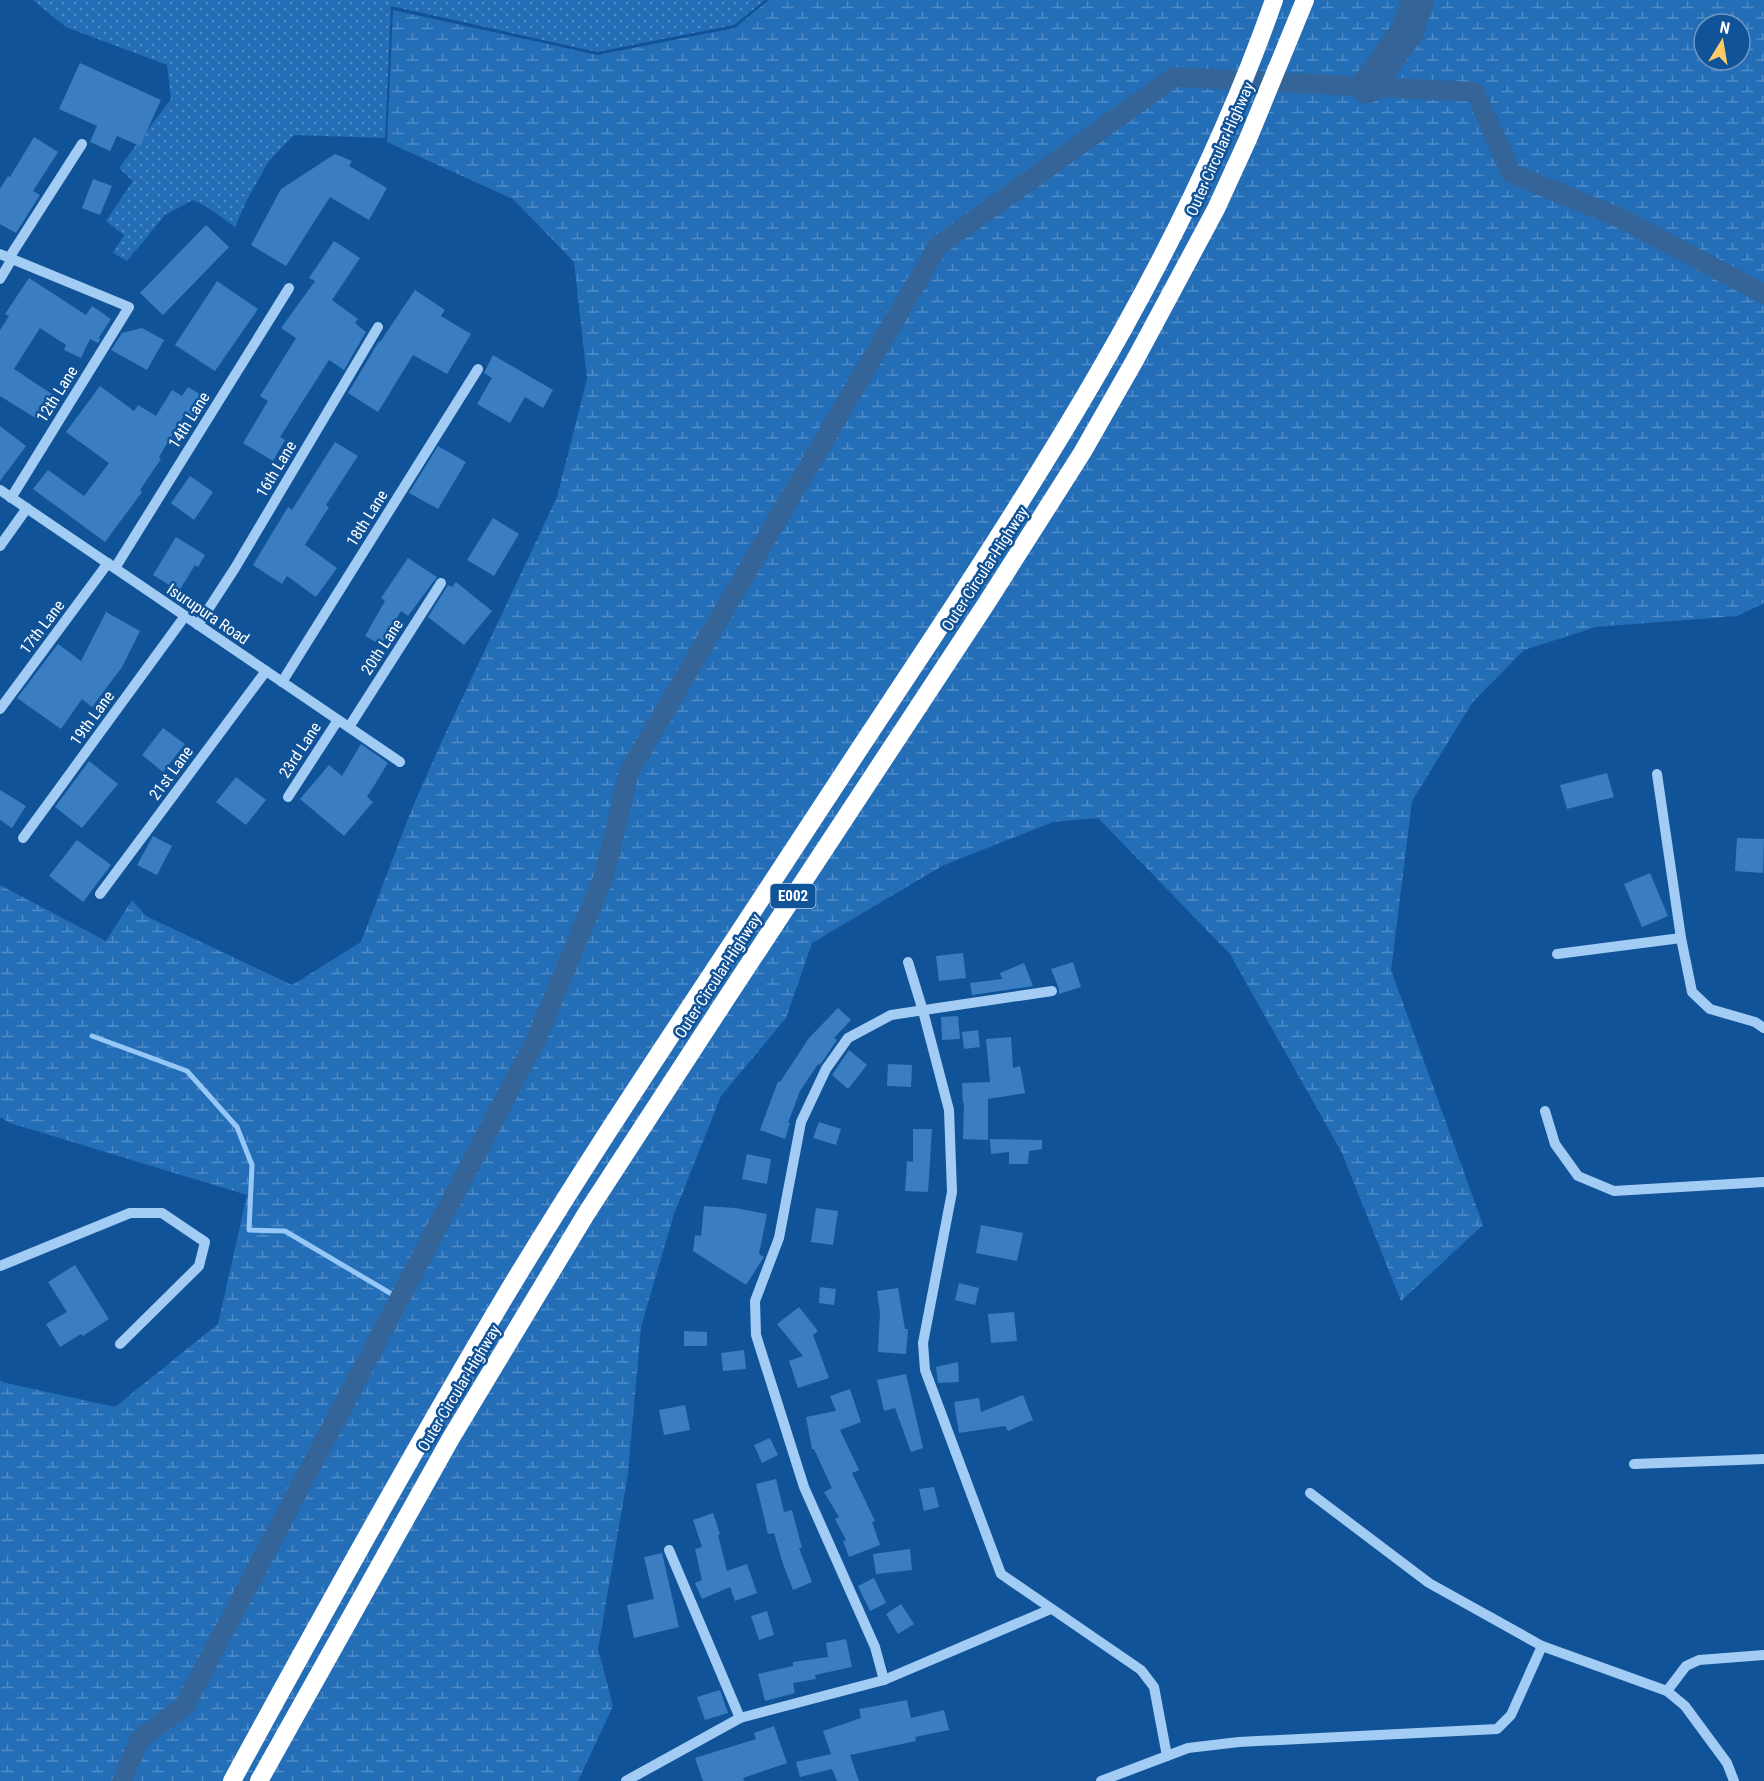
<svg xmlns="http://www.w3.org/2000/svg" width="1764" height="1781" viewBox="0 0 1764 1781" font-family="'Roboto Condensed',sans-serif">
<defs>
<pattern id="grass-dots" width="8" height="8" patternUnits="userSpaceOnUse" patternTransform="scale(1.5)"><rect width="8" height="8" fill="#246eb8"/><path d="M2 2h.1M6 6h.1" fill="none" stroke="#508bc6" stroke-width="1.8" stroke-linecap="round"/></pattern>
<pattern id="wetland-marsh" width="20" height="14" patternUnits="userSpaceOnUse" patternTransform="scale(1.5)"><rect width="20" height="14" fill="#246eb8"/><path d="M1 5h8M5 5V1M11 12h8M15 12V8" fill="none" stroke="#508bc6"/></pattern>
</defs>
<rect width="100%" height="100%" fill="#115399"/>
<polygon fill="url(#grass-dots)" points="33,0 765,0 734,25 597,52 391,6 385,138 294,135 268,162 246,202 235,227 207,207 193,200 165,215 127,261 113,253 124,235 106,221 133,181 119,168 171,99 167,65 66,27"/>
<path fill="url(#wetland-marsh)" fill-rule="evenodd" d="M769,0H1764V603L1737,616L1596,627L1524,650L1472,703L1412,801L1391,970L1483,1225L1401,1301L1342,1153L1230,954L1098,818L1053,822L942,866L812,943L786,1018L721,1096L674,1214L641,1327L628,1473L598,1649L613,1706L578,1781H0V1380L2,1382L115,1407L218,1324L247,1195L10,1123L0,1117V885L106,941L132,900L146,916L292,985L361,942L411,811L441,743L557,497L587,379L574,262L513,199L387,142L393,10L597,55L735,28ZM1704,24H1740V60H1704Z"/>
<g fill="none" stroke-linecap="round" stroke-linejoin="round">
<polyline stroke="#95c7f7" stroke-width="5" points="92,1036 187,1071 237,1127 252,1165 249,1230 285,1231 400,1299"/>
<polyline stroke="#356598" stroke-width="20" points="122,1781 140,1739 185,1705 536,1040 604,876 629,772 938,246 1174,77 1475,92 1511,173 1620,218 1764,294"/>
<polyline stroke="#356598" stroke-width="33" points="1367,87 1407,32 1418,0"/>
</g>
<g fill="#3a7dc1">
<polygon points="80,63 161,100 140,146 117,136 110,151 90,142 97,126 59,109"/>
<polygon points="34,137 58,152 33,191 40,195 16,233 0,224 0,189 8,176 10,177"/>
<polygon points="335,154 352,161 349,166 387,188 369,220 330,197 286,266 251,245 281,189"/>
<polygon points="93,179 112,186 100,215 82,208"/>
<polygon points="206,225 229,247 163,315 140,293"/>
<polygon points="334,241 360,258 332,300 358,319 355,323 366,332 344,370 329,360 280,437 285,440 273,461 243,443 268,401 260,396 296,338 281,328 315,281 309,278"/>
<polygon points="29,278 86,315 92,306 111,319 98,339 101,338 98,343 90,339 81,358 64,350 66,345 40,328 14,369 53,395 37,419 0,396 0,330 9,316 5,314"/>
<polygon points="217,281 258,309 215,371 175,345"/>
<polygon points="415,290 445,310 441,316 471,334 447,374 413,355 378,412 348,393 379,341 380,342"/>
<polygon points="142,328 164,340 147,370 111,350 122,333"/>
<polygon points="493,355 553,390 543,408 525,397 510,423 477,404 492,378 484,373"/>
<polygon points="100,386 134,411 138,405 156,416 172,390 182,396 188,387 206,398 191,420 184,415 159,457 161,459 140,490 142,492 105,542 33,489 48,470 84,496 109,463 66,432"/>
<polygon points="0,426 26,446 0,481"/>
<polygon points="335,442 358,456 326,505 329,507 305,545 337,568 316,597 287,576 282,584 253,565 288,507 292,510"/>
<polygon points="438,446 466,462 438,509 409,493"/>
<polygon points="190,476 213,492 194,520 171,503"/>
<polygon points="493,518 519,534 494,576 467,560"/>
<polygon points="176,537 205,555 198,567 195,565 179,591 153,575"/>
<polygon points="408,558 437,577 408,616 401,611 381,645 365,636 385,601 381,598"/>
<polygon points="456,582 492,611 464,645 428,617 448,585 452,587"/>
<polygon points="106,612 140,631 122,667 92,707 82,699 61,729 17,698 58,644 81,661"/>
<polygon points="163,728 185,744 163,772 142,755"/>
<polygon points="361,744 388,763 367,797 373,802 344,836 300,799 329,765 342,776"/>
<polygon points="89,761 118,784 82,828 55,807"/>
<polygon points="1607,773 1614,797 1567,809 1560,785"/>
<polygon points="236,777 266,800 246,825 216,802"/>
<polygon points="0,790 26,806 12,828 0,820"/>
<polygon points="153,836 172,846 157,875 137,865"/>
<polygon points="1737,838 1764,839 1763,873 1735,871"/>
<polygon points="77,840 111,865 83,902 49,876"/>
<polygon points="1650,873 1668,916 1642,927 1624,884"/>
<polygon points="963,953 966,978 939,981 936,956"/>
<polygon points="1073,962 1081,987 1059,994 1059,989 1051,969"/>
<polygon points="1024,963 1033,986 972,995 970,983 1002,979 1000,973"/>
<polygon points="838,1008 851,1020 834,1038 837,1040 820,1065 818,1064 800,1091 788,1123 790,1123 785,1139 760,1130 778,1081 780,1082 809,1038"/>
<polygon points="958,1016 960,1039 942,1040 941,1017"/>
<polygon points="978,1030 980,1047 964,1049 962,1032"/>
<polygon points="1011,1037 1013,1068 1020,1066 1025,1093 988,1099 988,1140 963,1139 964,1103 963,1103 962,1083 990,1082 986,1039"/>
<polygon points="849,1050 867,1065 848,1089 832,1075"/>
<polygon points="888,1064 912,1065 911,1087 887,1086"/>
<polygon points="819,1122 841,1129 836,1145 813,1138"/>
<polygon points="913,1129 932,1129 928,1192 905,1191 907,1161 913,1162"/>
<polygon points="990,1139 1042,1140 1042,1149 1029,1151 1028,1164 1009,1164 1009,1152 991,1154"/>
<polygon points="747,1154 771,1159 767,1184 742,1179"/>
<polygon points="704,1206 735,1208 767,1214 759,1254 764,1257 746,1285 693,1251 695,1235 701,1236"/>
<polygon points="816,1208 838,1211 833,1245 811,1242"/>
<polygon points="981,1225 1023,1233 1017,1261 976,1253"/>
<polygon points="75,1265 109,1319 83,1336 81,1334 60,1347 46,1324 67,1312 48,1282"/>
<polygon points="959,1283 979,1288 975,1305 955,1300"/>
<polygon points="820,1287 836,1289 834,1305 819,1303"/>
<polygon points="898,1288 905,1329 908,1329 906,1354 878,1352 880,1313 877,1291"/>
<polygon points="799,1307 818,1331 813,1335 829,1378 798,1388 789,1361 803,1356 777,1324"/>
<polygon points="1014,1312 1017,1341 991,1343 988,1314"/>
<polygon points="684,1331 707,1332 707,1346 684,1346"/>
<polygon points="744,1350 746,1369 723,1371 721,1353"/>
<polygon points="958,1362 959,1382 938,1383 936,1367"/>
<polygon points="906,1374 923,1448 911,1452 895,1408 884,1411 877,1380"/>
<polygon points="850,1389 861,1422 840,1430 859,1470 852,1473 875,1521 872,1522 880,1545 849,1557 843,1541 846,1540 835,1519 839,1517 824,1492 832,1488 814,1449 812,1449 806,1417 836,1411 830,1396"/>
<polygon points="1023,1395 1033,1420 1008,1431 1005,1426 959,1433 954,1402 979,1398 981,1412"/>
<polygon points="685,1405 690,1430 664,1435 659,1410"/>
<polygon points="770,1438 778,1455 762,1463 754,1445"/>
<polygon points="776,1479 784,1512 792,1510 802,1548 799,1548 812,1582 793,1590 782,1561 774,1533 768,1534 756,1484"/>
<polygon points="934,1487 939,1507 924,1511 919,1489"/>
<polygon points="713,1513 720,1534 718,1535 727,1571 747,1564 757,1593 735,1601 730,1587 702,1599 695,1583 702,1580 695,1549 702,1547 693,1520"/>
<polygon points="910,1549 912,1570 876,1574 873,1554"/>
<polygon points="662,1553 679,1627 634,1638 627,1605 654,1599 644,1557"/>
<polygon points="874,1578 886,1603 870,1611 858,1586"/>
<polygon points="901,1604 914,1624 898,1634 886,1614"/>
<polygon points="767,1611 774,1635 759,1640 751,1616"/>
<polygon points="846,1639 852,1667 815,1675 816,1679 793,1683 795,1693 765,1701 758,1674 793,1666 793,1662 828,1657 826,1643"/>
<polygon points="720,1690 728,1713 705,1720 697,1697"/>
<polygon points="907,1700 911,1718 944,1710 949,1730 915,1737 916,1741 850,1755 859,1781 837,1781 832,1769 800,1777 796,1762 831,1754 823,1731 861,1718 859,1709"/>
<polygon points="774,1726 787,1763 743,1778 744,1781 703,1781 695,1758 756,1739 754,1733"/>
</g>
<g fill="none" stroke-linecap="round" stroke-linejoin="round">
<g stroke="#a3ccf4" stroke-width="10">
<polyline points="0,254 129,307 11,498"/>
<polyline points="9,258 82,144"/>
<polyline points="0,279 12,259"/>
<polyline points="0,490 400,762"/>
<polyline points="0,546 27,508"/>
<polyline points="115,568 289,288"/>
<polyline points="198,625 235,568 378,327"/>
<polyline points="282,682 478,369"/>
<polyline points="0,709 108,563"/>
<polyline points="349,727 441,583"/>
<polyline points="1657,774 1681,938 1692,992 1710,1009 1755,1022 1764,1028"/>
<polyline points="288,797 338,720"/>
<polyline points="23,838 185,616"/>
<polyline points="100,894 266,671"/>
<polyline points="1557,954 1681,938"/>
<polyline points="908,962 923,1011 949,1110 952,1192 923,1343 925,1370 1001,1574 1141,1670 1154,1687 1167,1756"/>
<polyline points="1545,1111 1555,1144 1578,1176 1614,1191 1764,1182"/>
<polyline points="0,1266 130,1213 162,1213 205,1242 199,1266 120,1344"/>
<polyline points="1634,1464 1764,1459"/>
<polyline points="1310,1493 1429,1583 1542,1646 1667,1691 1685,1706 1727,1763 1734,1781"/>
<polyline points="669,1550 740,1718"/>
<polyline points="884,1680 875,1647 804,1487 756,1335 755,1301 779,1238 801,1122 826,1069 848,1038 891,1015 1052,991"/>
<polyline points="1667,1691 1686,1666 1699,1660 1764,1655"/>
<polyline points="626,1781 740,1718 884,1680 1051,1609"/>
<polyline points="1101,1781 1188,1748 1239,1742 1497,1729 1511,1715 1542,1646"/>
</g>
<g stroke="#fff" stroke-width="18">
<path d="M232,1781C318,1623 405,1465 497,1310C573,1182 656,1058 738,934C802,836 867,737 932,639C1065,437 1194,229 1274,0"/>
<polyline points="259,1781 451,1438 586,1214 724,1002 986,604 1082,453 1135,360 1216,209 1248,139 1305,0"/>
</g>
</g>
<g text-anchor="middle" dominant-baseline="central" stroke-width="5" stroke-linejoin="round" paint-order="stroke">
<rect fill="#115399" stroke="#b8cbe0" stroke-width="1.5" x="770.5" y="884" width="45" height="24" rx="4.5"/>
<g font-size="15" font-weight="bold" fill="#fff">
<text x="793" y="896">E002</text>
</g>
<g font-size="16" fill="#fff" stroke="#115399">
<text transform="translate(1220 149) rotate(-66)">Outer Circular Highway</text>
<text transform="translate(57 394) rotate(-58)">12th Lane</text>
<text transform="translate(189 420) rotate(-58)">14th Lane</text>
<text transform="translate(276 469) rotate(-59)">16th Lane</text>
<text transform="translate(367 518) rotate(-58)">18th Lane</text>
<text transform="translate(985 569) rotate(-57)">Outer Circular Highway</text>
<text transform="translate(208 614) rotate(34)">Isurupura Road</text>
<text transform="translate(42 627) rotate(-53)">17th Lane</text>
<text transform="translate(382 647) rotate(-57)">20th Lane</text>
<text transform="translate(92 718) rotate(-54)">19th Lane</text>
<text transform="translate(300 750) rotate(-57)">23rd Lane</text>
<text transform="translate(171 773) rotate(-54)">21st Lane</text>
<text transform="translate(718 976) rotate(-57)">Outer Circular Highway</text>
<text transform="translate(459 1388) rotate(-59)">Outer Circular Highway</text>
</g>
</g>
<g transform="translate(1722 42) rotate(11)"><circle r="28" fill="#115399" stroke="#7098c2" stroke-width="1.5"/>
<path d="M0-4.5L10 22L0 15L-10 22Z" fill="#ffcb66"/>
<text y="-9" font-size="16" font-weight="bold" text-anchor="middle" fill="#ffffff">N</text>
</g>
</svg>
